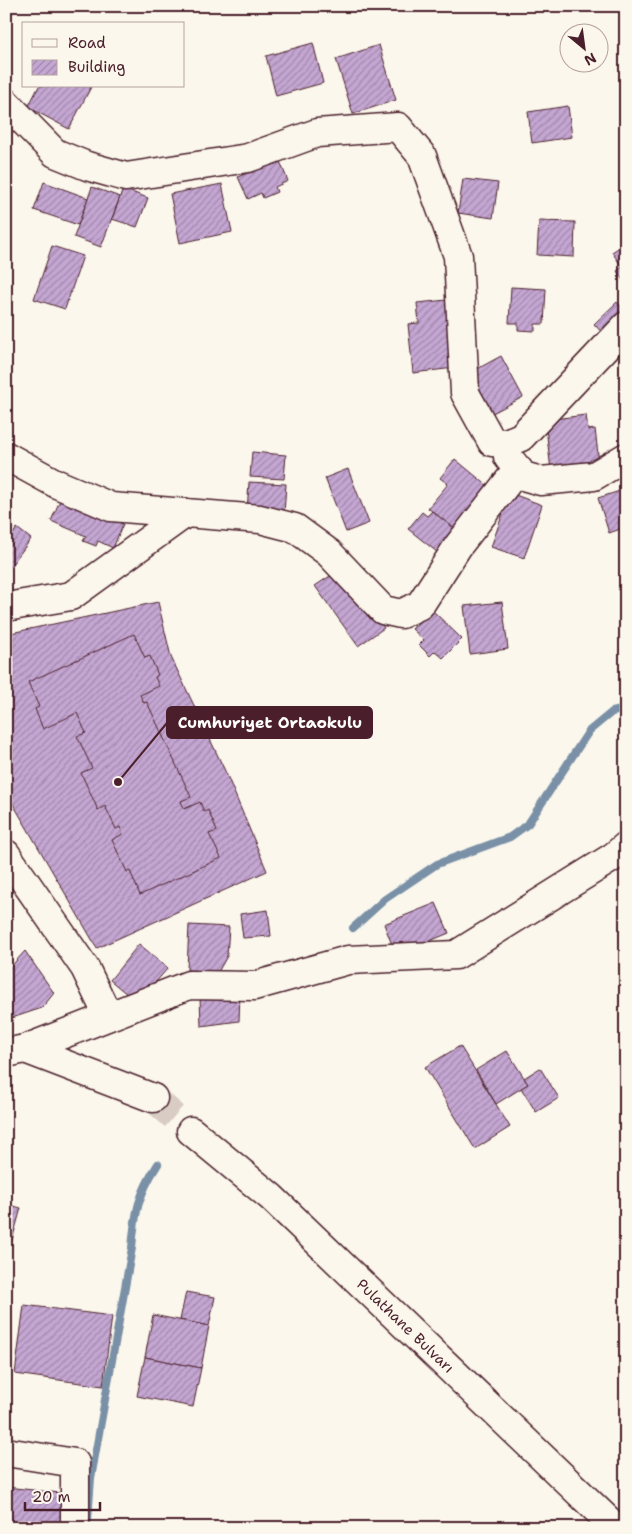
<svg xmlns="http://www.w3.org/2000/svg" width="632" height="1534" viewBox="0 0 632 1534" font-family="'Shantell Sans',sans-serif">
<defs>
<pattern id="building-hatch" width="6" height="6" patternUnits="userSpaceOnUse" patternTransform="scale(1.25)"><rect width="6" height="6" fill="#c4a6d2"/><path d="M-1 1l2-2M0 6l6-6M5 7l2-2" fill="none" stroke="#a187ab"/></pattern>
</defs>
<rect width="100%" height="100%" fill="#fbf7ec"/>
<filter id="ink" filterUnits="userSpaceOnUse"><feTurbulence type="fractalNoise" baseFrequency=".02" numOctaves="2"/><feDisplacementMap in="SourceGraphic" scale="10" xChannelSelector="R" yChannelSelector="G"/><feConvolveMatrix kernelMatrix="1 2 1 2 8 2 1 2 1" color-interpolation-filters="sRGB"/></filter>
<g filter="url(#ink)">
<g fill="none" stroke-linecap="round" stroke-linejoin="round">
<g stroke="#7990a7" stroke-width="8">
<polyline points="353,928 385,899 437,864 510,837 528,824 589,731 612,712 626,709"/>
<path d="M88,1520L91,1478L132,1248C135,1212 138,1195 158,1164"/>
</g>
</g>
<g fill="url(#building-hatch)" stroke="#4a1f2b">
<polygon points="313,43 323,83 276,96 266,56"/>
<polygon points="379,45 396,100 353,114 336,59"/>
<polygon points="39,86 89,86 91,87 69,129 28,107"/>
<polygon points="568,106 572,137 532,143 528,112"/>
<polygon points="279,159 288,181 275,187 277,192 263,198 261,193 248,199 238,177"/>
<polygon points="463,179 498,183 493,218 458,213"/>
<polygon points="44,182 88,198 78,225 34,210"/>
<polygon points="222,184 232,232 180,243 170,194"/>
<polygon points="92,187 120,197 101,247 74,237"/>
<polygon points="123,189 148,198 137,227 112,219"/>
<polygon points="539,221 575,222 574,257 537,255"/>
<polygon points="626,243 626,285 617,271 622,267 612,252"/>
<polygon points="52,246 83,256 65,309 34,299"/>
<polygon points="511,287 546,289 544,324 535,324 535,331 518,330 518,323 509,323"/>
<polygon points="447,300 454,368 413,373 408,324 419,323 417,303"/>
<polygon points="617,302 626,312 626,320 607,338 594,324"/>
<polygon points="501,356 523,397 485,417 468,374"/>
<polygon points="586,415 588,430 595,429 599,463 551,470 545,420"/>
<polygon points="252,452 286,455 284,479 250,477"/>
<polygon points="455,459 489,487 455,529 428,508 448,484 440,478"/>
<polygon points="348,469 369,523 346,532 325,478"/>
<polygon points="249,482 286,484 284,514 247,512"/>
<polygon points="626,489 626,527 609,533 598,498"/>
<polygon points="510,493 542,505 524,558 491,547"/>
<polygon points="61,498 123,524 113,548 98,541 96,546 83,541 86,536 51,521"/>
<polygon points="432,511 455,529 437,552 408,529 422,512 427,516"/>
<polygon points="17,528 31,539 9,568 6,566 6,543"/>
<polygon points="333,574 346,593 355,587 384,628 358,646 315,586"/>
<polygon points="158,602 171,657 226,773 267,871 97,948 6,792 6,634"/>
<polygon points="502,602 508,649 470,654 464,606"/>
<polygon points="431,609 462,639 443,658 435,651 430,656 419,645 424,640 412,629"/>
<polygon points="134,634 145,658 150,656 158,675 155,677 159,686 140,695 144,703 147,702 191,797 181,801 184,809 200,802 204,812 208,810 217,831 209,834 221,858 140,895 130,871 127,872 112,840 123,834 120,827 116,829 105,806 98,810 81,773 92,768 77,736 86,733 77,713 43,729 35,709 39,707 28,682"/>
<polygon points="436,903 449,933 396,955 384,924"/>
<polygon points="268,910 271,936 243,938 240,914"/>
<polygon points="189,925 229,927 227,956 218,972 187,970"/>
<polygon points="139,944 168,968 147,992 134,1000 110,980"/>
<polygon points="25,951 54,993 42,1008 6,1020 6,972"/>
<polygon points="240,993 239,1021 201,1026 200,996"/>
<polygon points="460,1046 510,1127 475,1149 425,1067"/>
<polygon points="507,1051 528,1084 496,1104 476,1070"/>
<polygon points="540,1068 559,1098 536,1112 521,1088 528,1084 524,1078"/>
<polygon points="6,1204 21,1208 9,1251 6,1250"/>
<polygon points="186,1292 215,1297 209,1326 180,1320"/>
<polygon points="24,1305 112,1316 103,1386 15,1374"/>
<polygon points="153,1315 209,1326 201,1368 145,1357"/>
<polygon points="145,1357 201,1368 193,1407 137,1396"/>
<polygon points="6,1487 60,1493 65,1528 6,1528"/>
</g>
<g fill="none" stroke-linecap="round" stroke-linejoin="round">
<polyline stroke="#d8ccc5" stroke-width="28" stroke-dasharray="28 14" stroke-linecap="butt" points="153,1098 191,1131"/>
<g stroke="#4a1f2b" stroke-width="31">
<g id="minor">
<polyline points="6,103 55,153 87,166 126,177 248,158 317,133 398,127 422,156 458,256 465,393 492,442 506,443 521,437 626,326"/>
<polyline points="6,456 57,484 111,507 260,519 295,528 329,553 383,610 401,614 420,605 458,546 518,469"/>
<polyline points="508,457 523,476 541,481 594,476 626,457"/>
<polyline points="6,607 71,596 186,513"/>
<polyline points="6,854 85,968 108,1016"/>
<polyline points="6,1452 75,1463 75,1528"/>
</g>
</g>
<g stroke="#4a1f2b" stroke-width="31">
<g id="tertiary">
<polyline points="25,1049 189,985 254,986 348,960 456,955 613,857 626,846"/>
<polyline points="6,1053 25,1049 153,1098"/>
<path id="s1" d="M191,1131L271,1197L616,1528"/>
</g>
</g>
<use href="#minor" stroke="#fbf7ec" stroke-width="28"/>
<use href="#tertiary" stroke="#fbf7ec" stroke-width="28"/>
</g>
</g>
<g text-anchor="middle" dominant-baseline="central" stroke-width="4" stroke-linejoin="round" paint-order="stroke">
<g font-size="15" fill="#4a1f2b" stroke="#fbf7ec">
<text stroke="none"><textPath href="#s1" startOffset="290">Pulathane Bulvarı</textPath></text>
</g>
</g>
<path fill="none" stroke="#4a1f2b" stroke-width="2" d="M118 782L167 723"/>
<circle fill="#4a1f2b" stroke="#fbf7ec" stroke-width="2" cx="118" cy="782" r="5"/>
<rect fill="#4a1f2b" stroke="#4a1f2b" stroke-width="2" x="167" y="707" width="205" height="31" rx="5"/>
<g font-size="16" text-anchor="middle" font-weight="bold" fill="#fff">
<text x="270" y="728">Cumhuriyet Ortaokulu</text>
</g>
<rect width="632" height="1534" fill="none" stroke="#fbf7ec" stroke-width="25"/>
<rect x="12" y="12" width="607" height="1509" fill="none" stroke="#4a1f2b" stroke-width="2" filter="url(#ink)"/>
<rect x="22" y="22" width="162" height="65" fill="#fbf7ec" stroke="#b4a19f"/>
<rect x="32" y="39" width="25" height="8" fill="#fbf7ec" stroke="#b4a19f"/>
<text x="68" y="48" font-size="15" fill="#4a1f2b">Road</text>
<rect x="32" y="60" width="25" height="15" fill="url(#building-hatch)" stroke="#b4a19f"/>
<text x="68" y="72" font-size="15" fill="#4a1f2b">Building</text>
<g transform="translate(584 48) rotate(151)"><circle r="24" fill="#fbf7ec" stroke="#b4a19f"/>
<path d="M0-4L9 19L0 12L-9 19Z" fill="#4a1f2b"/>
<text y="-8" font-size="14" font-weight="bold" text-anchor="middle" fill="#4a1f2b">N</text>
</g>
<path d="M25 1502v8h75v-8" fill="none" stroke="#4a1f2b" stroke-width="2.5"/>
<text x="32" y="1502" font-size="15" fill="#4a1f2b" stroke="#fbf7ec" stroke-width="4" paint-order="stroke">20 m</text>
</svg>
